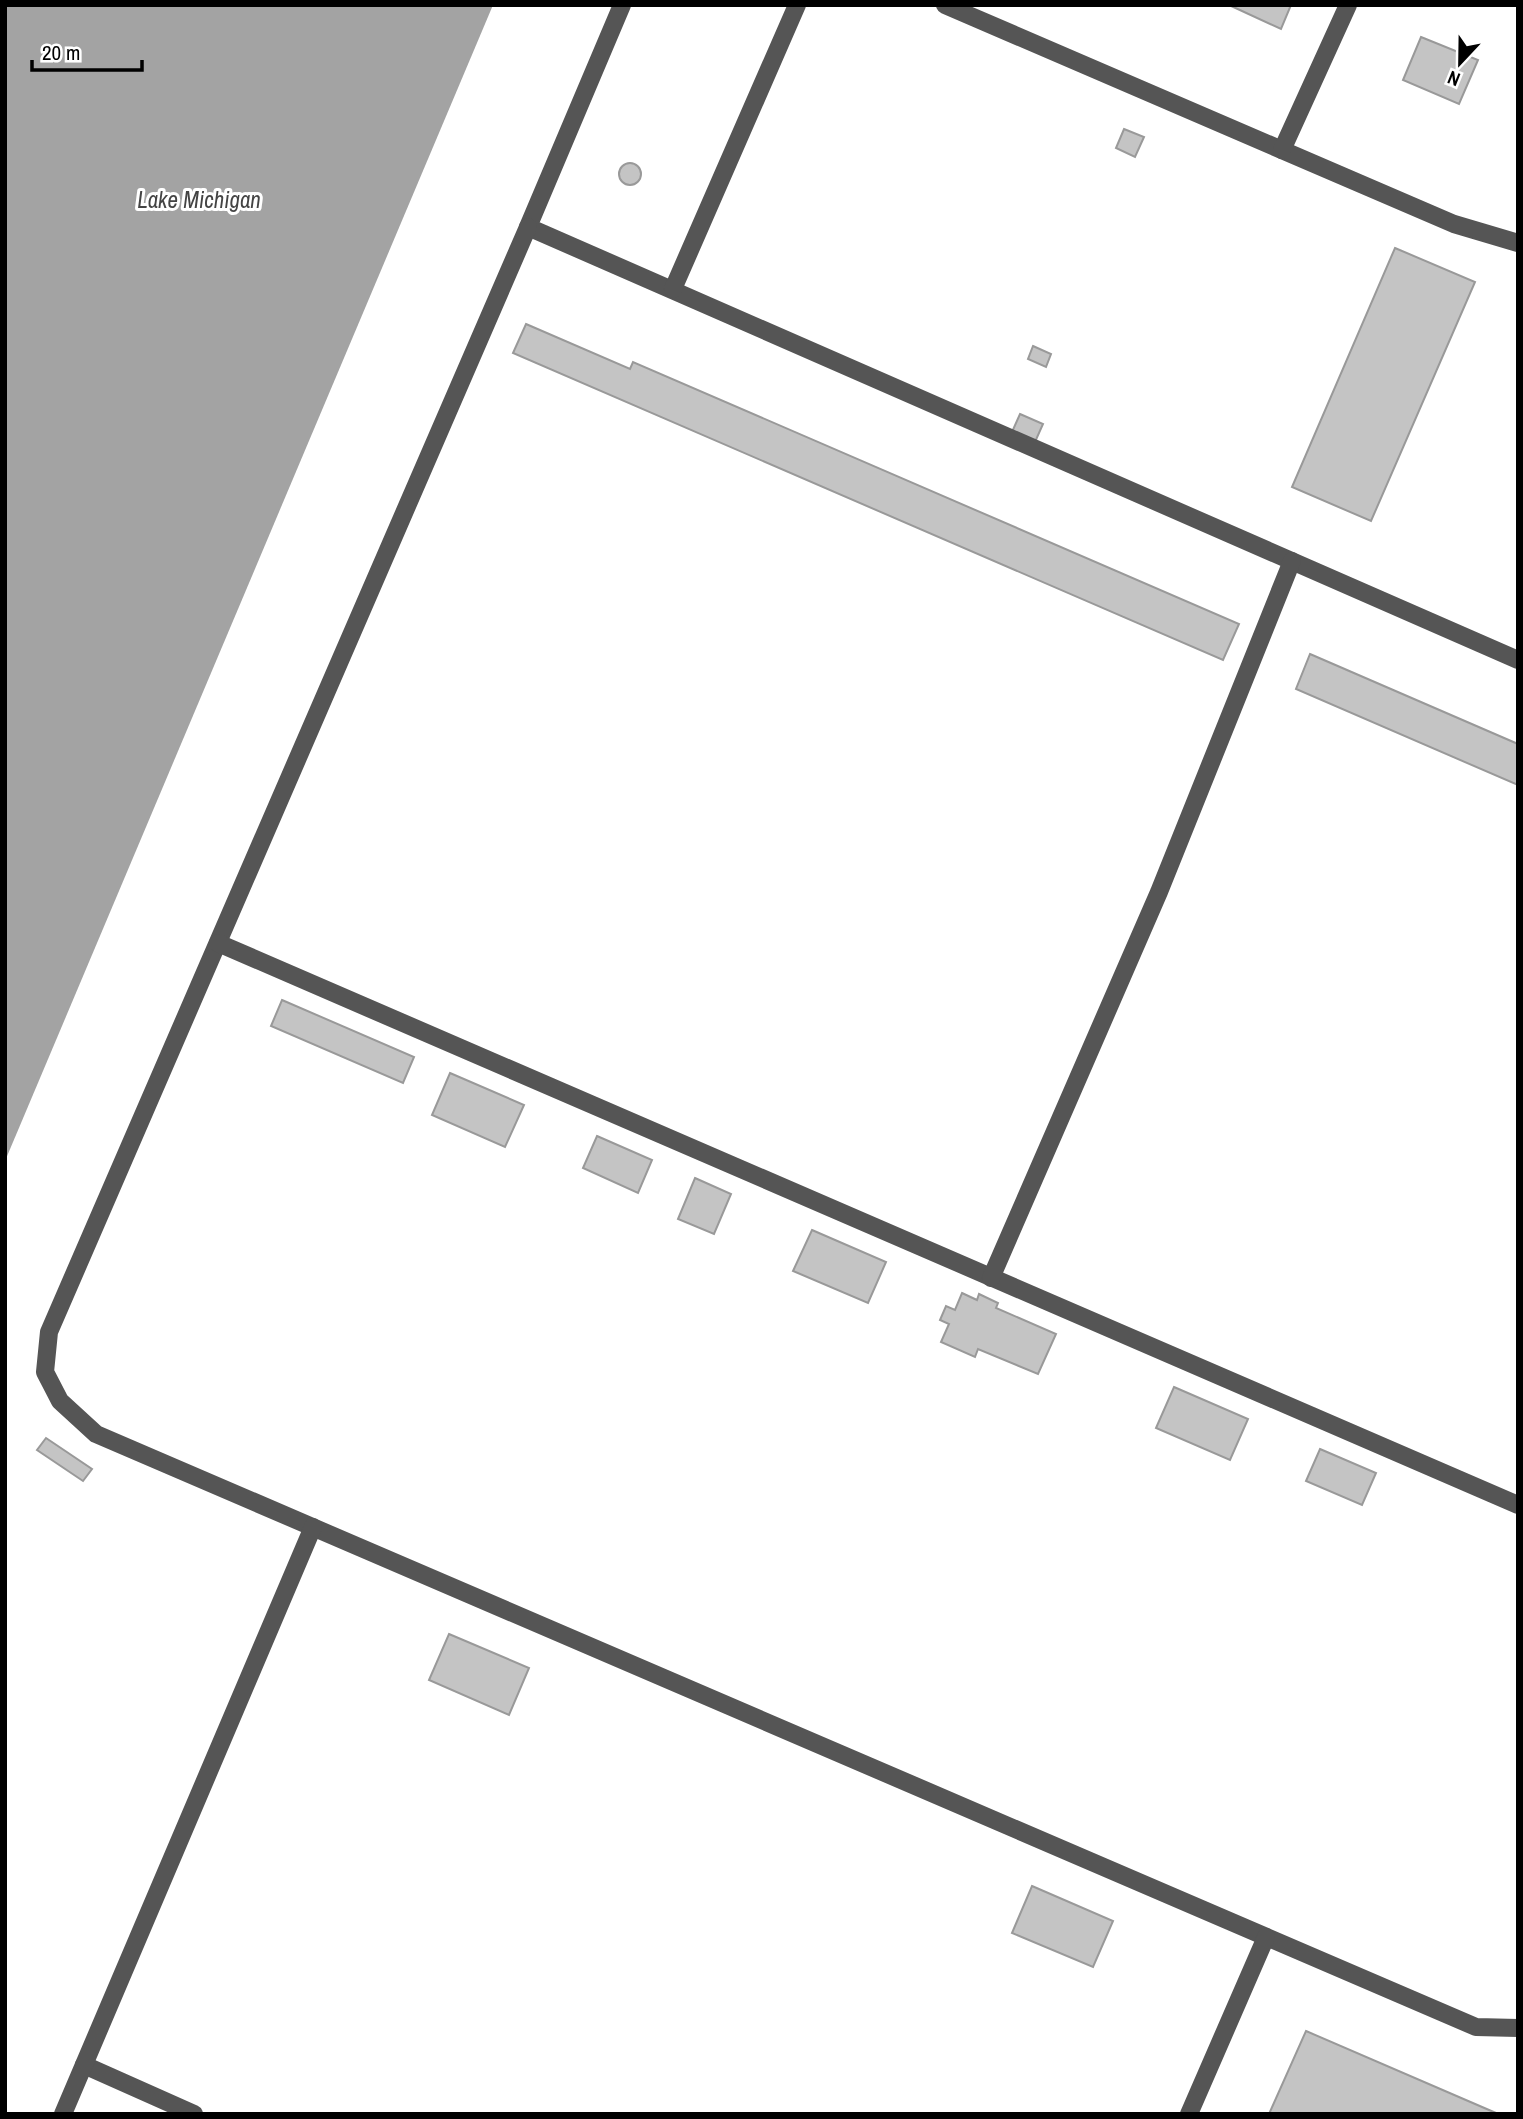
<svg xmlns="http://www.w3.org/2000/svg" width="1523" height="2119" viewBox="0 0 1523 2119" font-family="'Archivo Narrow',sans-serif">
<rect width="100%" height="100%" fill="#fff"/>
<polygon fill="#a3a3a3" points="5,5 493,5 5,1161"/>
<g fill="#c4c4c4" stroke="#999" stroke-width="2">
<polygon points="1229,5 1291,5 1281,29"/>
<polygon points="1421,37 1478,60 1459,104 1403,80"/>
<polygon points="1124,129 1144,137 1135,157 1116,148"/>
<circle cx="630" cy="174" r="11"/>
<polygon points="1395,248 1475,282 1371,521 1292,487"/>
<polygon points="526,324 630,369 633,362 1239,624 1223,660 513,353"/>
<polygon points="1033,346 1051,354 1046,367 1028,359"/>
<polygon points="1020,414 1043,424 1035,442 1012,432"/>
<polygon points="1310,654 1518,744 1518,785 1296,689"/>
<polygon points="282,1000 414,1057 403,1083 271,1026"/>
<polygon points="450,1073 524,1105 505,1147 432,1115"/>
<polygon points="597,1136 652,1160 638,1193 583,1168"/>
<polygon points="695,1178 731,1194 714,1234 678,1219"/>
<polygon points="812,1230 886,1262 868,1303 793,1271"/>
<polygon points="962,1293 977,1300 979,1294 998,1303 996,1308 1056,1334 1038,1374 978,1349 975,1357 941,1342 949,1324 940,1320 946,1306 955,1310"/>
<polygon points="1174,1387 1248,1419 1230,1460 1156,1428"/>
<polygon points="46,1438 92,1469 83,1481 37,1450"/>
<polygon points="1320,1449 1376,1473 1362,1505 1306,1481"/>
<polygon points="449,1634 529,1668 509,1715 429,1680"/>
<polygon points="1032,1886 1113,1921 1093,1967 1012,1933"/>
<polygon points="1306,2031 1496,2113 1496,2114 1269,2114"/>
</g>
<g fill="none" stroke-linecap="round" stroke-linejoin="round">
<g stroke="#555" stroke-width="18">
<polyline points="622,5 528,227 1518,660"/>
<polyline points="945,5 1454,224 1518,243"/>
<polyline points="1282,150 1348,5"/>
<polyline points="528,227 49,1332 45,1372 60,1401 96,1434 1476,2027 1518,2028"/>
<polyline points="673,289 797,5"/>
<polyline points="218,943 1518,1505"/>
<polyline points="991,1278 1159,892 1292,561"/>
<polyline points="84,2065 194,2114"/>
<polyline points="63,2114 313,1527"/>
<polyline points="1189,2114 1266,1937"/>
</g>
</g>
<g text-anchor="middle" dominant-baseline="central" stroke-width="6" stroke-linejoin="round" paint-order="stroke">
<g font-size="23" font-style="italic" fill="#444" stroke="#fff">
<text x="199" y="199">Lake Michigan</text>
</g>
</g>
<rect width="1523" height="2119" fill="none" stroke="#000000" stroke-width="14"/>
<g transform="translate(1460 63) rotate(202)" stroke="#ffffff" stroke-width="5" paint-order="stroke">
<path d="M0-5L12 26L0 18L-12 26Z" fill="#000000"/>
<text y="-10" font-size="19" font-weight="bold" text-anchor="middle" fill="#000000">N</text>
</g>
<path d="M32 60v10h110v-10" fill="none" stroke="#000000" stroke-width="3.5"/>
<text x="42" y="60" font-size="21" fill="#000000" stroke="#ffffff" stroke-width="5" paint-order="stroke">20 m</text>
</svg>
